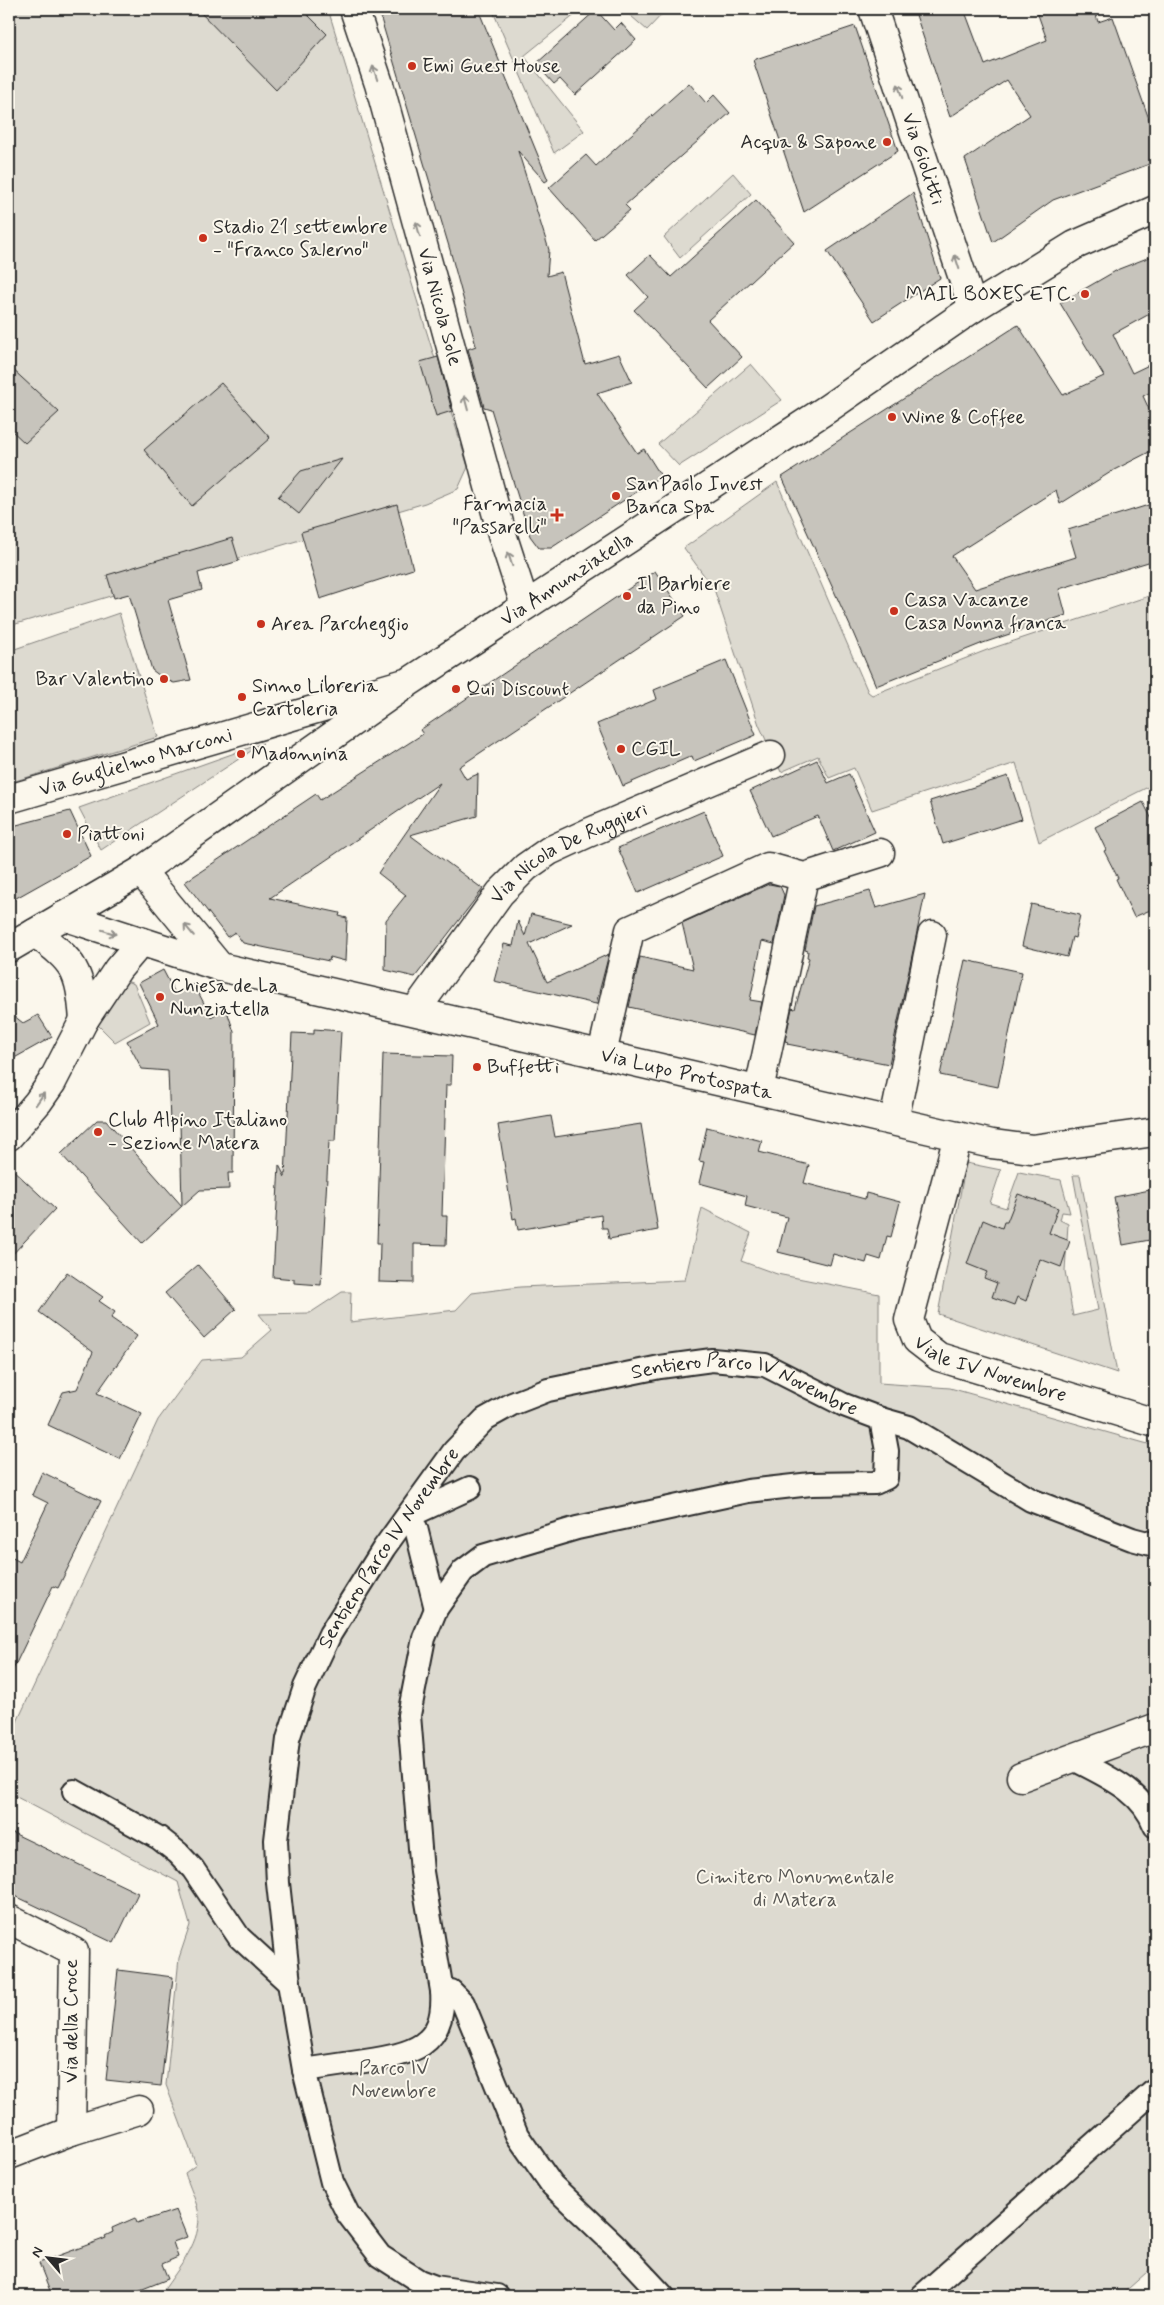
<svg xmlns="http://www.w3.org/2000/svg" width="1164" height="2305" viewBox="0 0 1164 2305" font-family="Mynerve,sans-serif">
<rect width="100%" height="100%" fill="#fbf7ec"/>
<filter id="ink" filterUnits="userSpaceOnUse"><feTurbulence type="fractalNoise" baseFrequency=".02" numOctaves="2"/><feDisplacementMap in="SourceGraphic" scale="10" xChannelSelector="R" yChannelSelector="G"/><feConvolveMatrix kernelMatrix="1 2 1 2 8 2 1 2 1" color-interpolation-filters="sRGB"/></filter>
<g filter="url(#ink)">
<g fill="#dddad0" stroke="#84827e">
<polygon points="9,9 328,9 468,467 458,489 425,503 9,626"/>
<polygon points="492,9 582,9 524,56 584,131 554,153"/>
<polygon points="623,9 667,9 647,30"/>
<polygon points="733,173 751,194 680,258 664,237"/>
<polygon points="751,364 782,400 679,466 658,444"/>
<polygon points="777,482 868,692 872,695 987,650 1155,594 1155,801 1148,787 1039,842 1016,763 872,810 854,768 829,778 818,756 781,772 759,725 714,589 684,548"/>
<polygon points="119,613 158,737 9,783 9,651"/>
<polygon points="263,743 101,850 79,808"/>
<polygon points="121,979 134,984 150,1022 115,1042 98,1025"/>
<polygon points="966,1163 1001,1170 990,1203 1006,1208 1019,1172 1061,1180 1070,1213 1062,1212 1060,1220 1068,1224 1065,1271 1073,1316 1098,1310 1073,1175 1080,1175 1117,1373 938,1314"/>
<path d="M702,1208L751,1233L741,1261L777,1274L879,1294V1383L950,1388L1155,1446V2265L1120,2296H160C175,2272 199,2247 199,2217C199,2206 188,2184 185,2173L196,2165L166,2085L179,1958L190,1925L178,1882L9,1793V1739L158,1420L202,1360L241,1357L272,1330L259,1314L310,1313L342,1292H351L350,1322L456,1310L472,1293L520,1287L685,1280Z"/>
</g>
<g fill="#c7c4bc" stroke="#2b2b2b">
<polygon points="197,9 302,9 327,34 276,90"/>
<polygon points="378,9 478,9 548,180 545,182 518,151 549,250 547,276 561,272 585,364 619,354 632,382 597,393 637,453 644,449 661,476 551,548 539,548 530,536 491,409 484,407 468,349 476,346 450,250"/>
<polygon points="914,9 964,9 985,65 1047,40 1036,9 1094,9 1098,22 1113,17 1155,136 1155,162 1053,200 993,242 965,159 1030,115 1007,80 950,117"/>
<polygon points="596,10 614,30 621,23 636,40 575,95 560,79 554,84 536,64"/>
<polygon points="855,26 898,151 804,212 753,60"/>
<polygon points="689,83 706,103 714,95 730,113 625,205 630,210 595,240 549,188 586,155 596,166"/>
<polygon points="913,193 940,278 874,321 827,251"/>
<polygon points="756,200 794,242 708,320 742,357 708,388 634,310 648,297 628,275 650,255 671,277"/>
<polygon points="1155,255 1155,311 1113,334 1132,373 1155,362 1155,390 1143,396 1155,422 1155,449 1114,470 1060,504 1056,490 952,556 975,589 1076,557 1068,530 1155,503 1155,560 1059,589 1066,615 983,643 876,686 851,628 782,477 1018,325 1063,395 1104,376 1060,303 1119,269"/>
<polygon points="438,357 452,411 436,416 420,362"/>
<polygon points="9,366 59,412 25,443 9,428"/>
<polygon points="221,383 270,438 192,506 144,450"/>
<polygon points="342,459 299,514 278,497 301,471"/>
<polygon points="397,504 413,569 320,599 301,532"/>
<polygon points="232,538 239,561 198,573 202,590 168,600 191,680 174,683 164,679 152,670 129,594 114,598 107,575"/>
<polygon points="655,571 685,616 459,767 466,779 478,774 477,816 410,835 483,889 415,977 385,970 386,920 406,895 378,873 440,783 270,898 340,913 339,916 347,918 345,961 330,957 329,961 243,943 235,932 227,937 185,882 316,794 320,800 423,734 420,730"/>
<polygon points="726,660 756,735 694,761 692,756 623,786 597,724 657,699 654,690"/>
<polygon points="817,760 828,783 849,774 875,832 833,851 818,816 771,836 750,791"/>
<polygon points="1008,776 1022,819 943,844 930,801"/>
<polygon points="1143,802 1155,825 1155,908 1134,917 1116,879 1118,878 1104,851 1106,850 1095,827"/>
<polygon points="70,811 91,856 9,902 9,827"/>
<polygon points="704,811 723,856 638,893 618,848"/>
<polygon points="769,884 780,886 784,895 774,944 762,941 750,1000 762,1002 755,1035 629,1007 640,957 693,969 682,923"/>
<polygon points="870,891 876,908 925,894 889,1064 787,1044 788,1042 785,1041 792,1008 795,1009 809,958 807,957 808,951 805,950 814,906"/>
<polygon points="1031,904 1080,915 1075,938 1072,937 1067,957 1022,946"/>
<polygon points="531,914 572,924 529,944 547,982 609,954 596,1004 494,981 504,944 513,946 518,921 525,936"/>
<polygon points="965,960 1022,972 998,1087 940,1075"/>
<polygon points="163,970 175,993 194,984 211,1017 226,1008 234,1032 233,1173 228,1173 229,1189 200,1190 182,1206 180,1122 170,1122 168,1071 142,1069 127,1041 159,1024 139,983"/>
<polygon points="9,1012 23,1023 38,1015 52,1037 9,1061"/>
<polygon points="314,1029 341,1031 335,1141 329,1141 321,1285 294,1283 294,1279 273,1277 279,1165 285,1177 292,1033 314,1034"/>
<polygon points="383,1054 452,1056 451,1085 446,1085 442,1216 447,1216 446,1245 414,1244 414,1283 379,1282 380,1243 377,1243"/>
<polygon points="551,1116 555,1137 641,1124 658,1230 609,1239 607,1228 602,1228 601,1215 518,1230 516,1218 513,1219 498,1125"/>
<polygon points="97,1120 106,1120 182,1206 142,1243 61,1154"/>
<polygon points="707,1127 762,1141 759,1152 809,1165 804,1183 865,1199 866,1193 900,1202 891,1237 887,1236 881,1260 868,1256 866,1263 833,1254 830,1265 778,1252 787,1217 745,1206 747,1196 699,1183 704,1162 699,1161"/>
<polygon points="9,1166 55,1209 9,1258"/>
<polygon points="1150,1190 1150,1192 1155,1192 1155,1239 1123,1245 1114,1197"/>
<polygon points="1018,1194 1058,1208 1049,1233 1070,1241 1061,1267 1040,1259 1026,1301 1017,1297 1014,1305 992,1297 997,1283 984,1278 987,1272 967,1264 983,1220 1002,1228 1004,1222 1007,1222"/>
<polygon points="198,1265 236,1309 204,1338 165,1293"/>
<polygon points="67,1272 103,1297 99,1301 115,1312 111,1318 137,1336 97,1393 142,1414 120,1459 48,1425 63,1392 77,1389 93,1352 39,1312"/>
<polygon points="42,1472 101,1501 58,1588 53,1586 9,1678 9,1556 20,1562 48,1503 32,1495"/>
<polygon points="9,1831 138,1893 114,1943 9,1893"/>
<polygon points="118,1970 173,1977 161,2086 106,2080"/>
<polygon points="176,2210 187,2237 173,2242 178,2257 162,2264 168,2279 125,2296 52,2296 39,2263 106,2238 105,2236 113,2232 112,2228 135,2218 137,2223"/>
</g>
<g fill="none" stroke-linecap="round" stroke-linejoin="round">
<g stroke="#2b2b2b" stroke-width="26">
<g id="pedestrian">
<polyline points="436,1609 416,1528 407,1517 470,1488"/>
<path d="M1072,1758C1105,1776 1141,1789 1155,1826"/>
<polyline points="74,1791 159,1838 178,1853 193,1869 239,1937 289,1983"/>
<polyline points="442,1991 451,1991 463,2003 517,2135 552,2185 615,2245 663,2296"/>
<path d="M304,2070C325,2067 345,2064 365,2061C411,2054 446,2047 442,1991L422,1872L409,1715L424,1638L436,1609L463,1571L483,1556L577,1528L748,1491L811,1484L875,1483L886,1478L887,1451L881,1419"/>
<path id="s1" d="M497,2296L435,2287L419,2281L380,2256L348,2214L332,2182L304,2070L289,1983L278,1883L276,1840L288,1739L305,1687L330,1634L384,1548L454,1451L485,1419L512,1404L548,1390L660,1367L712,1360L765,1365L844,1405L881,1419L909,1427L1031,1500L1132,1539L1155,1545"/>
<polyline points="922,2296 1155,2090"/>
</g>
</g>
<g stroke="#2b2b2b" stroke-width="31">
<g id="minor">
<path id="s2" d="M354,9L379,84L502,534L525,605"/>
<path id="s3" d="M873,9L973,308"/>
<path id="s4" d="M9,799L405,683"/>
<polyline points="141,871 220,967"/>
<path id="s5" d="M63,916L220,967L992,1144L1032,1149L1155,1132"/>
<path d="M35,933C75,962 80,970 84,1020"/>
<path id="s6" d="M415,1011L500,893L526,867L549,851L588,833L771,755"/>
<polyline points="602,1054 630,930 768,867 804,877 880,853"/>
<polyline points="759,1090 804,877"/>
<polyline points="894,1121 932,935"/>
<polyline points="9,1136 38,1102 52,1082 84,1020 118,969 141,942"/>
<path id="s7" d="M958,1136L909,1320L917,1340L939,1357L1155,1423"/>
<polyline points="1021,1777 1155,1728"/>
<polyline points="9,1919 74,1952 71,2131"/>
<polyline points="9,2155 71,2131 139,2110"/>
</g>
</g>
<g stroke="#2b2b2b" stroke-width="31">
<g id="tertiary">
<path id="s8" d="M9,948L141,871L409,682L827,409L973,308L1075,245L1155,210"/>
</g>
</g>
<use href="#pedestrian" stroke="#fbf7ec" stroke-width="22"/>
<use href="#minor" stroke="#fbf7ec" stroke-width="28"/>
<use href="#tertiary" stroke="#fbf7ec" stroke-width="28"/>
</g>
<defs><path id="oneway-shaft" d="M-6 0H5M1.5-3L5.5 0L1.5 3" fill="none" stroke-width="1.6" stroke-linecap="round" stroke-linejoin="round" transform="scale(1.25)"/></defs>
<g stroke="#93918c">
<use href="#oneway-shaft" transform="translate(375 73) rotate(-108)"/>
<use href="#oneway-shaft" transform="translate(900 91) rotate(-108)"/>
<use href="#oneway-shaft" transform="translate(418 229) rotate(-105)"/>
<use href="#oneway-shaft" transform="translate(957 262) rotate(-108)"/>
<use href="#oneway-shaft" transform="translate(466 403) rotate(-105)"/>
<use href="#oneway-shaft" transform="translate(510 559) rotate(-108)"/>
<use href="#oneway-shaft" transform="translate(189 930) rotate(-130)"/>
<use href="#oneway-shaft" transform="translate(109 932) rotate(18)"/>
<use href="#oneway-shaft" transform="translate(40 1099) rotate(-55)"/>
</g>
</g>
<g fill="#c8321e" stroke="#fbf7ec" stroke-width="2">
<circle cx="412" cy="66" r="5"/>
<circle cx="887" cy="142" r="5"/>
<circle cx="203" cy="238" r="5"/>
<circle cx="1085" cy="294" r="5"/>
<circle cx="892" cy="417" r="5"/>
<circle cx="616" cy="496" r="5"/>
<path d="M554.5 507.5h5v5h5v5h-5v5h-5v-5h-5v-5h5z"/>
<circle cx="627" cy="596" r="5"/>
<circle cx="894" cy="611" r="5"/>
<circle cx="261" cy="624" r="5"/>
<circle cx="164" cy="679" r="5"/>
<circle cx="456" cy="689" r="5"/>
<circle cx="242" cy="697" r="5"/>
<circle cx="621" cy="749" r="5"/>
<circle cx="241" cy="754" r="5"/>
<circle cx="67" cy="834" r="5"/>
<circle cx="160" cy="997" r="5"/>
<circle cx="477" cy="1067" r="5"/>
<circle cx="98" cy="1132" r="5"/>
</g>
<g text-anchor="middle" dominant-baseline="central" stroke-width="4" stroke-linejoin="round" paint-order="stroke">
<g font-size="20" fill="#2b2b2b" stroke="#fbf7ec" text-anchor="start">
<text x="422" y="66">Emi Guest House</text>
<text x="877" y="142" text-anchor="end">Acqua &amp; Sapone</text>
<text x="213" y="227">Stadio 21 settembre<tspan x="213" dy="23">- "Franco Salerno"</tspan></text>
<text x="1075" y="294" text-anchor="end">MAIL BOXES ETC.</text>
<text x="902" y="417">Wine &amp; Coffee</text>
<text x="626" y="484">SanPaolo Invest<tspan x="626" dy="23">Banca Spa</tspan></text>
<text x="547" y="504" text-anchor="end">Farmacia<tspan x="547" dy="23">"Passarelli"</tspan></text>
<text x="637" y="584">Il Barbiere<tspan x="637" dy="23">da Pino</tspan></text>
<text x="904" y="600">Casa Vacanze<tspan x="904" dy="23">Casa Nonna franca</tspan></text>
<text x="271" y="624">Area Parcheggio</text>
<text x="154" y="679" text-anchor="end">Bar Valentino</text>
<text x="252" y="686">Sinno Libreria<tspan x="252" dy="23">Cartoleria</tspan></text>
<text x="466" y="689">Qui Discount</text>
<text x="631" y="749">CGIL</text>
<text x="251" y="754">Madonnina</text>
<text x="77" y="834">Piattoni</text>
<text x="170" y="986">Chiesa de La<tspan x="170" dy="23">Nunziatella</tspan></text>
<text x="487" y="1067">Buffetti</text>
<text x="108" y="1120">Club Alpino Italiano<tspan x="108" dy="23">- Sezione Matera</tspan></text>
</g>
<g font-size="20" fill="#2b2b2b" stroke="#fbf7ec">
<text stroke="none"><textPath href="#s3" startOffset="158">Via Giolitti</textPath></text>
<text stroke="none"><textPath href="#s2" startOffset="310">Via Nicola Sole</textPath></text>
<text stroke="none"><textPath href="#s8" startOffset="669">Via Annunziatella</textPath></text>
<text stroke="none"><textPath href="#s4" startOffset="132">Via Guglielmo Marconi</textPath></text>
<text stroke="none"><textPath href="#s6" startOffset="226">Via Nicola De Ruggieri</textPath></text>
<text stroke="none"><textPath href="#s5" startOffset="644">Via Lupo Protospata</textPath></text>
<text stroke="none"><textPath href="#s7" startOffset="292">Viale IV Novembre</textPath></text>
<text stroke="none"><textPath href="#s1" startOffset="1316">Sentiero Parco IV Novembre</textPath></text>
<text stroke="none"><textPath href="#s1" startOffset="881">Sentiero Parco IV Novembre</textPath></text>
<text transform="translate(71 2021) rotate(-90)">Via della Croce</text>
</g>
<g font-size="20" fill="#585754" stroke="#fbf7ec">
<text x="795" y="1877">Cimitero Monumentale<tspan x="795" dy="23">di Matera</tspan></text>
<text x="394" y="2068">Parco IV<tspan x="394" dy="23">Novembre</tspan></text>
</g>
</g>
<rect width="1164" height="2305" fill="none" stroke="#fbf7ec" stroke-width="30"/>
<rect x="15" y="15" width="1134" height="2275" fill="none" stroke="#2b2b2b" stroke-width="2" filter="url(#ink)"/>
<g transform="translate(48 2258) rotate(298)" stroke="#fbf7ec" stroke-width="4" paint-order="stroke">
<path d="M0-4L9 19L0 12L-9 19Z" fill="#2b2b2b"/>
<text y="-8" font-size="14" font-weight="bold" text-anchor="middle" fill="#2b2b2b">N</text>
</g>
</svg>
